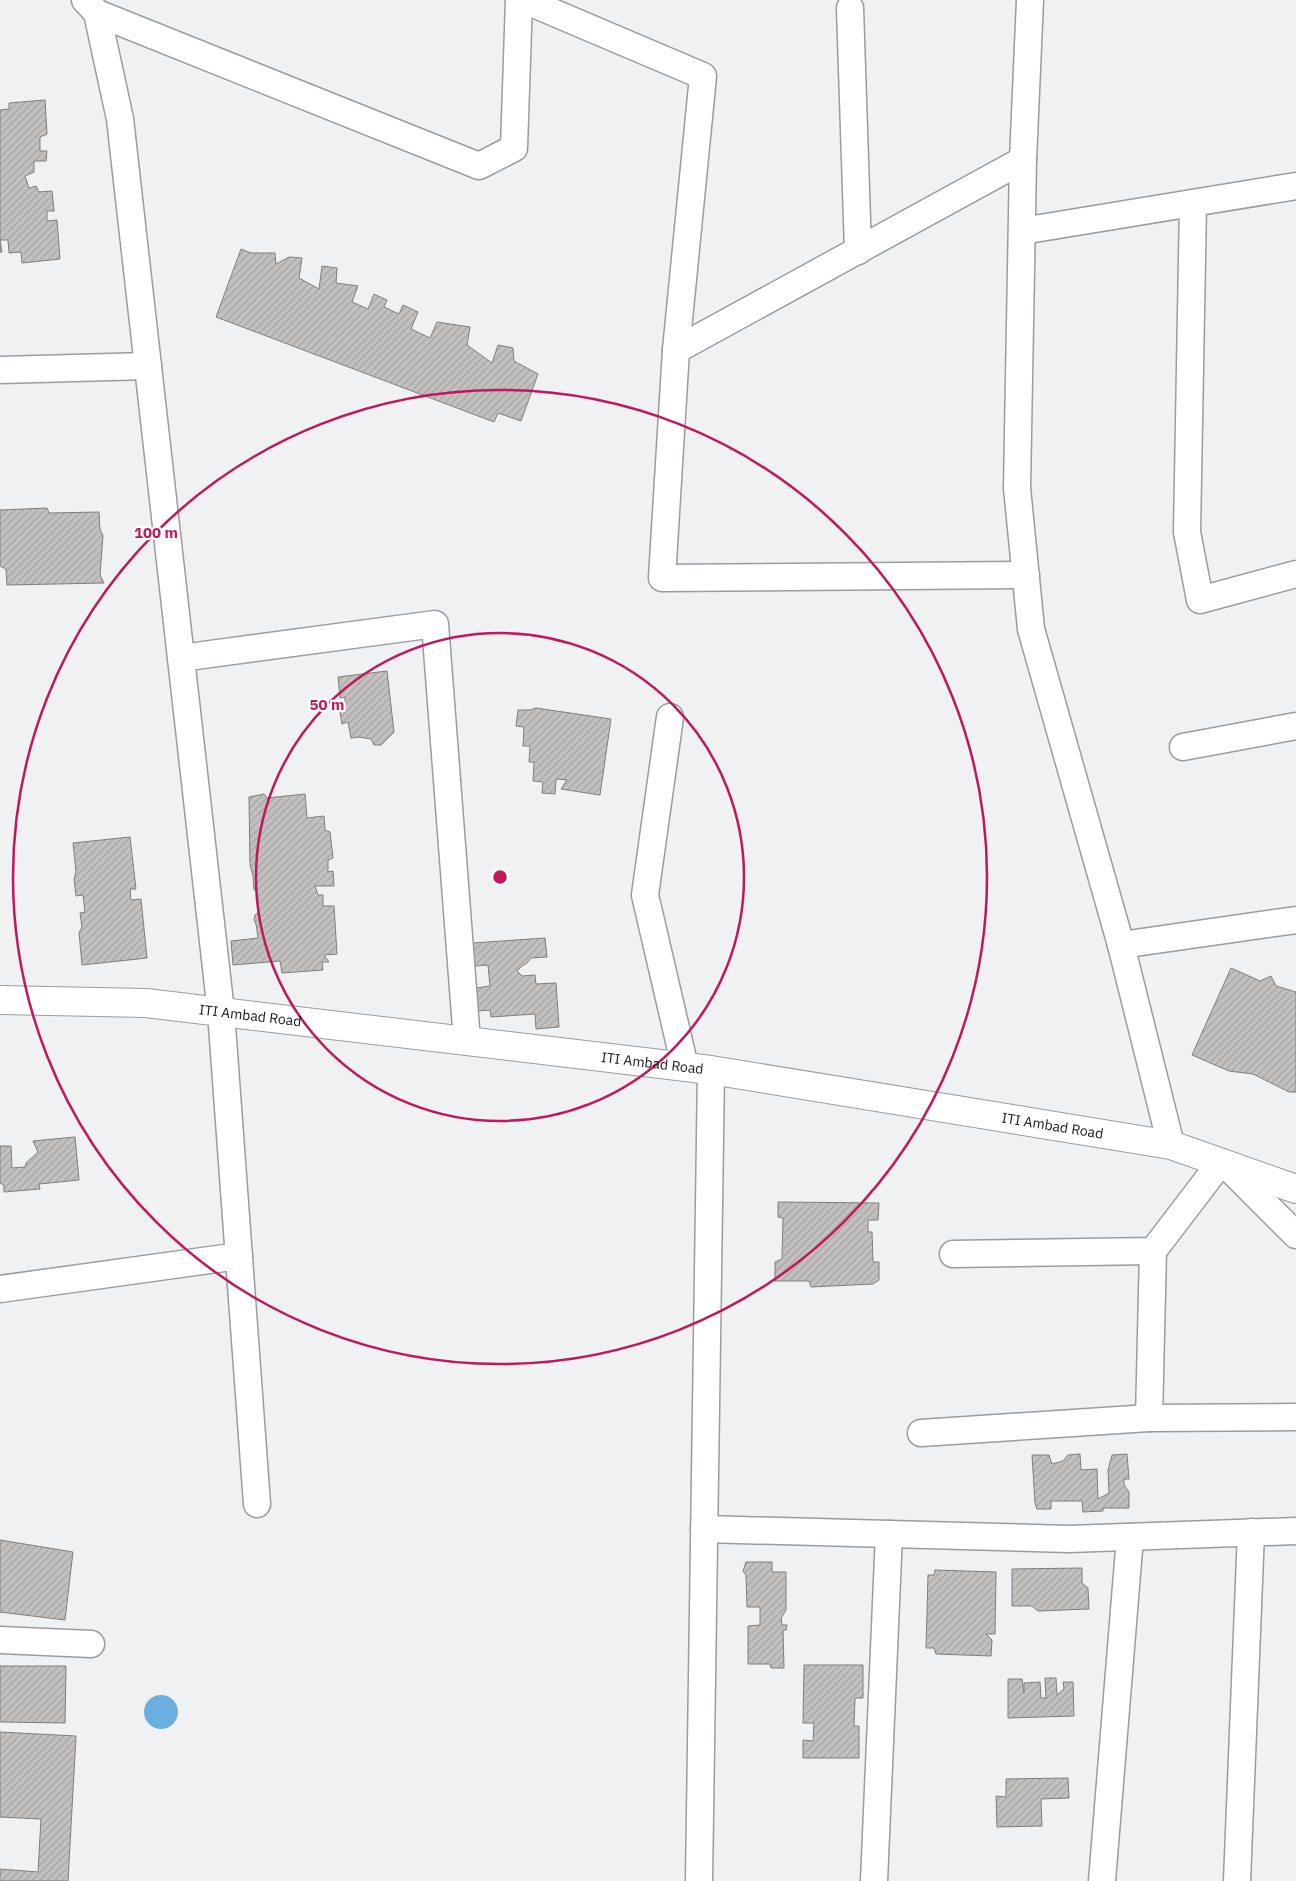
<svg xmlns="http://www.w3.org/2000/svg" width="1296" height="1881" viewBox="0 0 1296 1881" font-family="'IBM Plex Sans',sans-serif">
<defs>
<pattern id="building-hatch" width="6" height="6" patternUnits="userSpaceOnUse" patternTransform="scale(1.25)"><rect width="6" height="6" fill="#c3c1bf"/><path d="M-1 1l2-2M0 6l6-6M5 7l2-2" fill="none" stroke="#a7a5a3"/></pattern>
</defs>
<rect width="100%" height="100%" fill="#eff1f3"/>
<circle fill="#6aafde" cx="161" cy="1712" r="17"/>
<g fill="url(#building-hatch)" stroke="#807e7c">
<polygon points="45,100 47,134 40,137 40,151 47,151 46,161 34,161 34,172 25,176 29,188 36,186 39,192 52,191 54,211 47,211 47,221 57,220 60,259 22,263 21,252 9,253 8,240 0,240 2,252 0,252 0,110 9,109 9,103"/>
<polygon points="241,249 251,253 275,253 276,264 289,257 302,258 299,278 319,289 322,266 337,268 336,283 358,286 352,302 368,309 374,294 387,300 384,307 399,314 403,305 418,312 411,329 430,338 437,322 470,327 467,345 492,363 498,345 513,348 514,361 538,374 521,421 498,413 494,422 216,317"/>
<polygon points="47,508 49,513 99,512 100,529 103,536 100,575 104,583 7,585 6,569 0,566 0,510"/>
<polygon points="387,671 394,732 381,745 374,745 371,739 359,737 351,738 348,722 342,724 339,707 345,702 345,697 340,698 338,677"/>
<polygon points="536,708 611,719 600,795 561,789 567,780 556,779 555,794 542,793 543,782 533,781 534,762 529,762 530,746 523,746 524,727 516,726 518,710 530,710"/>
<polygon points="264,794 267,798 305,794 307,818 324,816 325,830 330,832 333,858 328,860 328,872 333,871 334,886 315,886 318,895 323,895 323,906 334,906 337,954 324,955 329,962 322,962 323,970 282,973 280,961 233,965 231,941 258,938 256,924 254,920 255,915 259,912 257,890 254,890 253,876 250,865 249,797"/>
<polygon points="130,837 136,889 130,889 131,900 141,899 147,958 82,965 79,933 82,927 80,913 85,912 83,895 76,896 74,879 76,872 73,843"/>
<polygon points="545,938 547,957 531,958 527,963 522,966 517,971 522,976 535,975 536,984 556,983 559,1027 536,1029 535,1014 491,1017 490,1010 478,1011 476,988 490,986 488,965 475,966 473,943"/>
<polygon points="1231,968 1260,981 1271,976 1276,986 1296,992 1296,1092 1289,1092 1253,1074 1229,1071 1192,1055"/>
<polygon points="75,1137 79,1180 39,1184 40,1189 4,1192 4,1185 0,1183 0,1146 11,1146 12,1168 25,1167 26,1163 38,1152 33,1141"/>
<polygon points="778,1202 879,1203 878,1220 868,1220 868,1232 872,1232 873,1262 879,1262 879,1280 873,1284 811,1287 809,1281 775,1281 775,1262 782,1259 783,1218 778,1217"/>
<polygon points="1080,1454 1081,1470 1097,1469 1098,1499 1109,1493 1108,1470 1112,1455 1127,1454 1129,1479 1124,1479 1124,1485 1129,1492 1129,1508 1103,1508 1103,1511 1083,1512 1082,1501 1051,1501 1051,1509 1037,1509 1035,1503 1032,1455 1049,1455 1052,1464 1063,1461 1068,1455"/>
<polygon points="0,1540 73,1552 65,1620 0,1612"/>
<polygon points="746,1562 772,1562 772,1572 786,1572 786,1610 781,1618 782,1625 787,1625 786,1630 783,1630 784,1668 771,1668 770,1664 748,1664 748,1626 760,1625 760,1607 747,1607 746,1575 743,1571"/>
<polygon points="1082,1568 1082,1583 1088,1588 1089,1609 1038,1611 1032,1606 1012,1606 1012,1569"/>
<polygon points="935,1570 996,1572 995,1634 986,1634 992,1640 991,1656 936,1654 934,1648 926,1648 928,1575 934,1575"/>
<polygon points="804,1665 863,1665 863,1698 855,1698 854,1726 859,1726 859,1758 803,1758 803,1740 813,1741 814,1723 803,1723"/>
<polygon points="0,1666 66,1666 65,1723 0,1722"/>
<polygon points="1045,1678 1056,1678 1057,1695 1064,1689 1063,1682 1073,1682 1074,1716 1008,1718 1008,1679 1022,1679 1024,1693 1024,1683 1040,1682 1041,1698 1046,1698"/>
<polygon points="0,1732 76,1736 68,1881 0,1881 0,1869 38,1872 41,1819 0,1817"/>
<polygon points="1068,1778 1069,1798 1041,1799 1042,1826 997,1827 996,1796 1006,1797 1006,1779"/>
</g>
<g fill="none" stroke-linecap="round" stroke-linejoin="round">
<g stroke="#9b9c9e" stroke-width="29">
<g id="street">
<polyline points="85,0 97,13 120,119 221,1012 257,1504"/>
<polyline points="524,0 703,76 676,350 662,578 1026,575"/>
<polyline points="1030,0 1023,160 1017,488 1031,629 1121,945 1171,1145"/>
<polyline points="850,8 858,251"/>
<polyline points="97,13 479,166 514,148 519,0"/>
<polyline points="1193,203 1187,532 1200,600 1296,574"/>
<polyline points="1022,231 1296,186"/>
<polyline points="676,350 1023,160"/>
<polyline points="0,370 148,366"/>
<polyline points="181,658 435,624 467,1041"/>
<polyline points="670,717 645,895 685,1067"/>
<polyline points="1183,747 1296,726"/>
<polyline points="1121,945 1296,920"/>
<polyline points="1225,1164 1296,1235"/>
<polyline points="953,1254 1153,1251 1221,1162"/>
<polyline points="0,1289 239,1256"/>
<polyline points="1149,1418 1153,1251"/>
<polyline points="921,1433 1149,1418 1296,1417"/>
<polyline points="704,1529 1069,1539 1296,1531"/>
<polyline points="0,1640 91,1644"/>
<polyline points="699,1881 711,1070"/>
<polyline points="874,1881 889,1534"/>
<polyline points="1102,1881 1130,1537"/>
<polyline points="1237,1881 1251,1532"/>
</g>
</g>
<g stroke="#9b9c9e" stroke-width="30">
<g id="secondary">
<path id="s1" d="M0,1000L146,1003L711,1070L1171,1145L1296,1189"/>
</g>
</g>
<use href="#street" stroke="#fff" stroke-width="26"/>
<use href="#secondary" stroke="#fff" stroke-width="28"/>
</g>
<g fill="none" stroke="#c2185b" stroke-width="2.5">
<circle cx="500" cy="877" r="244"/>
<circle cx="500" cy="877" r="487"/>
</g>
<g text-anchor="middle" dominant-baseline="central" stroke-width="4.5" stroke-linejoin="round" paint-order="stroke">
<g font-size="14" fill="#161617" stroke="#fdfeff">
<text stroke="none"><textPath href="#s1" startOffset="251">ITI Ambad Road</textPath></text>
<text stroke="none"><textPath href="#s1" startOffset="656">ITI Ambad Road</textPath></text>
<text stroke="none"><textPath href="#s1" startOffset="1061">ITI Ambad Road</textPath></text>
</g>
</g>
<circle cx="500" cy="877" r="8" fill="#c2185b" stroke="#fdfeff" stroke-width="2.5"/>
<g font-size="15" text-anchor="middle" font-weight="bold" fill="#c2185b" stroke="#fdfeff" stroke-width="4.5" stroke-linejoin="round" paint-order="stroke">
<text x="156" y="538">100 m</text>
<text x="327" y="710">50 m</text>
</g>
</svg>
